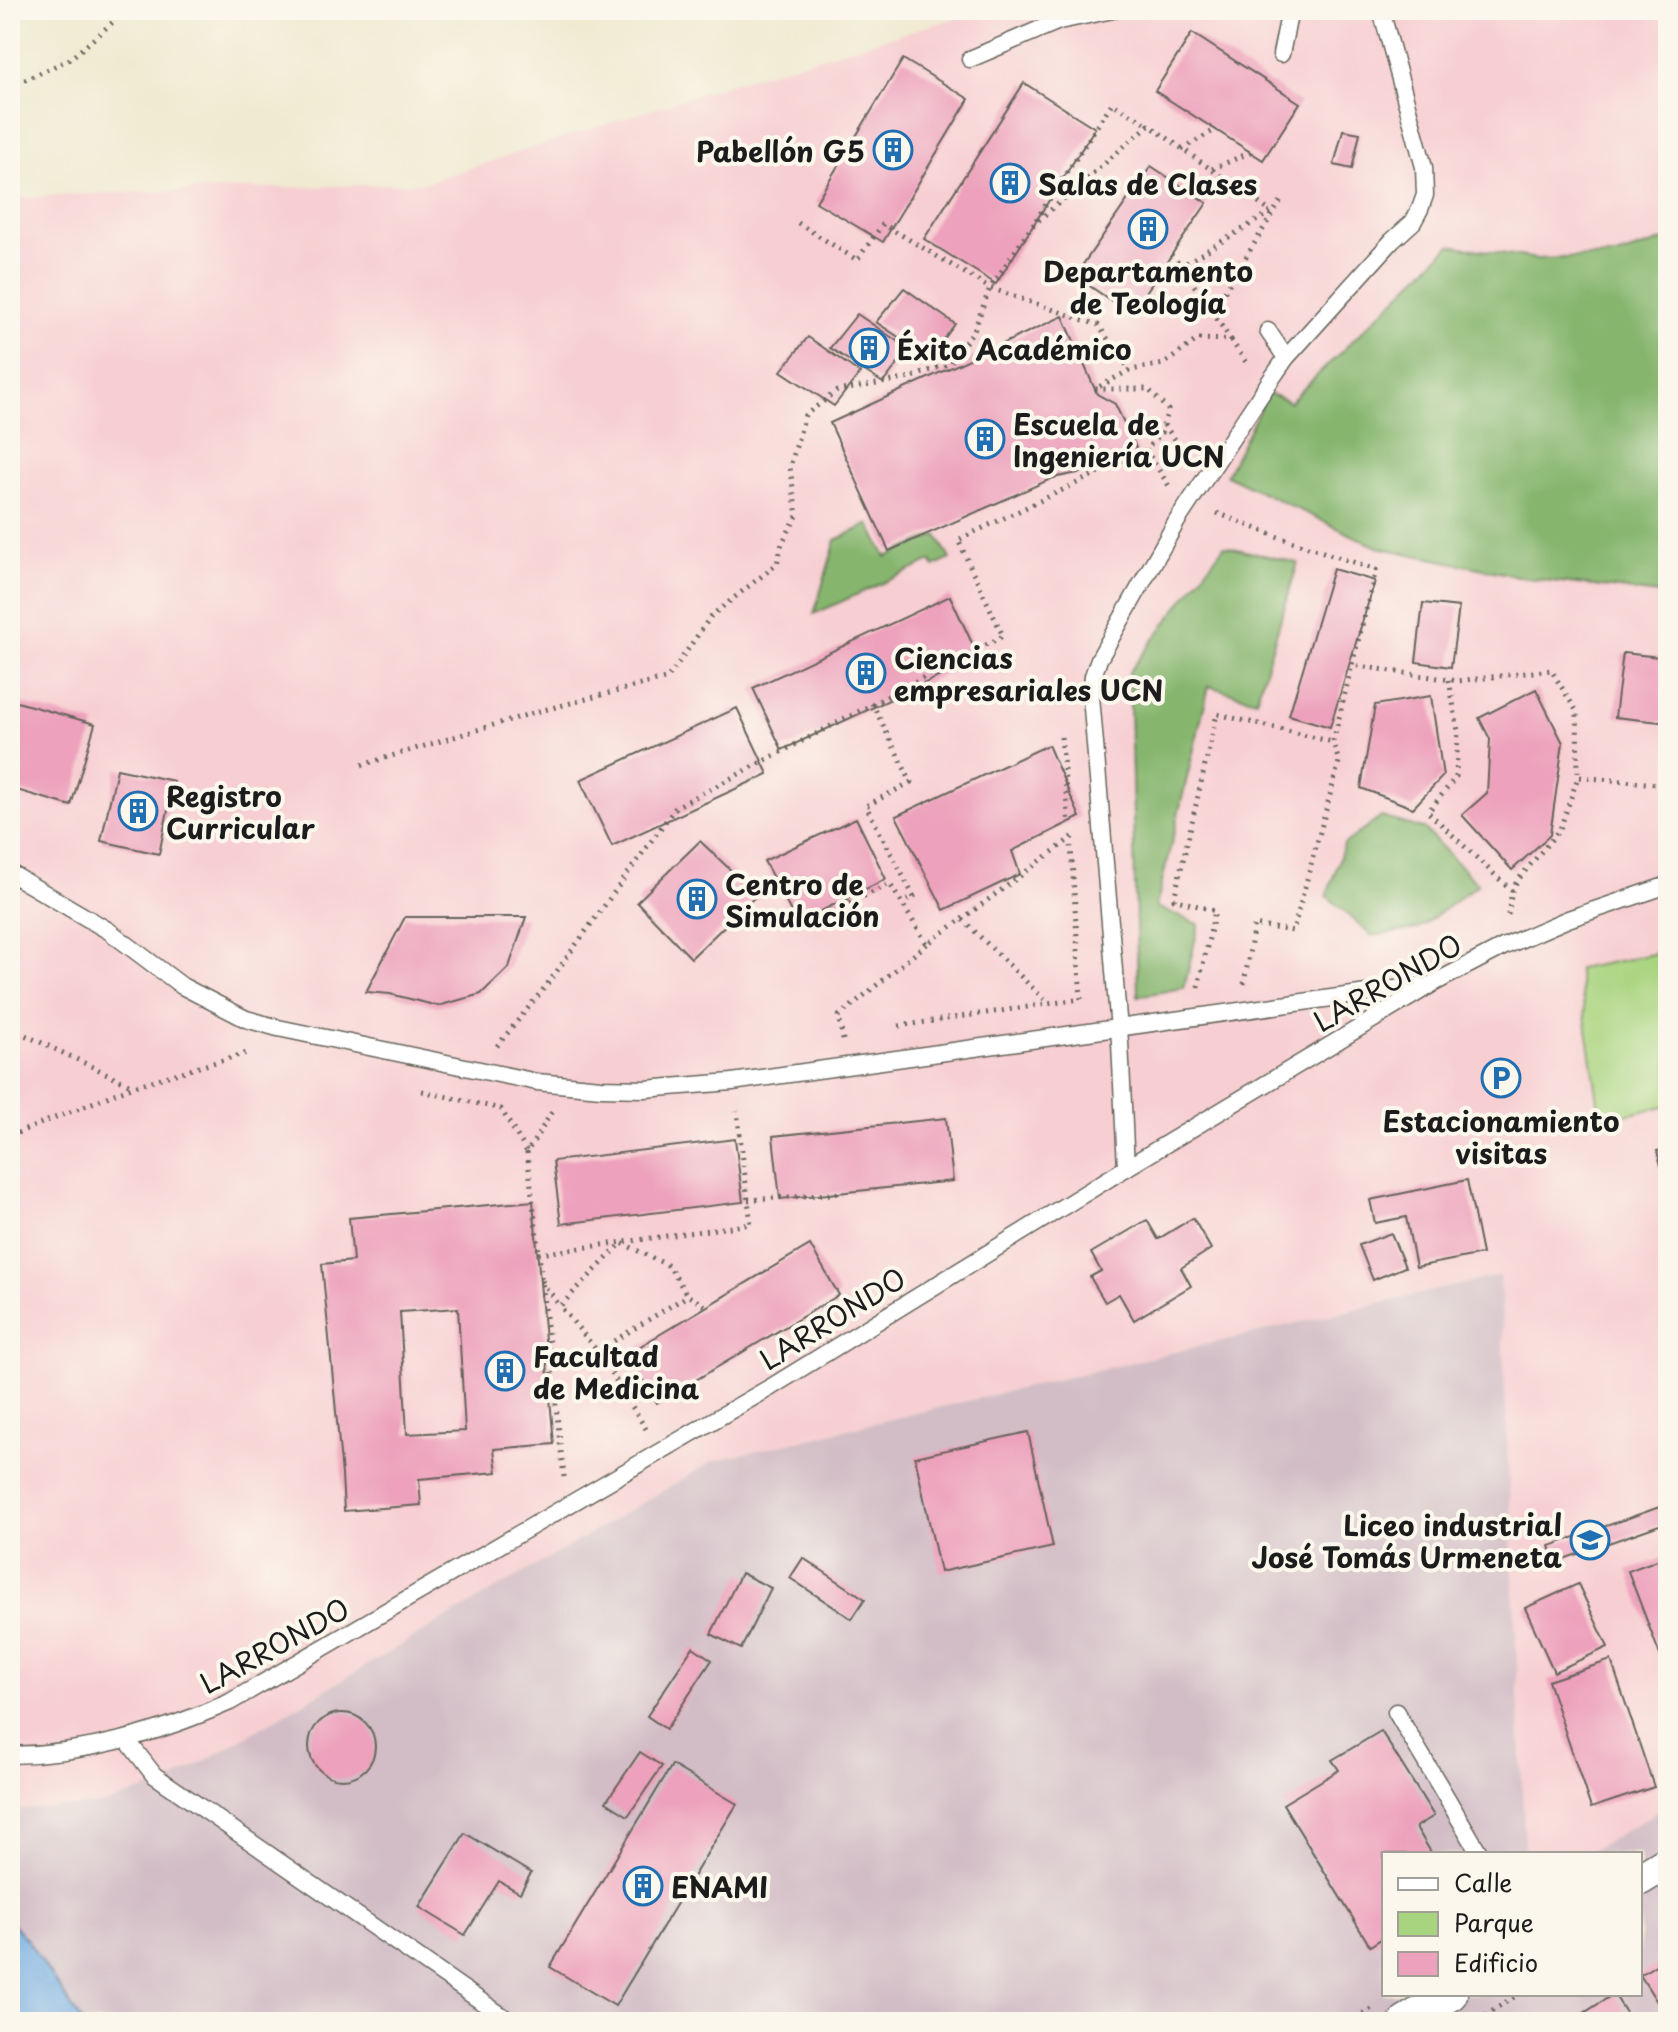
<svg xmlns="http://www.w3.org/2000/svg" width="1678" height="2032" viewBox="0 0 1678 2032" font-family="'Playpen Sans',sans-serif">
<rect width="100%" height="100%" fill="#fbf7ec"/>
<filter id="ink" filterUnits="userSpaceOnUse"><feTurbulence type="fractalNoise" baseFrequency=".0125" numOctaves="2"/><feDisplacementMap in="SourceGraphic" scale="16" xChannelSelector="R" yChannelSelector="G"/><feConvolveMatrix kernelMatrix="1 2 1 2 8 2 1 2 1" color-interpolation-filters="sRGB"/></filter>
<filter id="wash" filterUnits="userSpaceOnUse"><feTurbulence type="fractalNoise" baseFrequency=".006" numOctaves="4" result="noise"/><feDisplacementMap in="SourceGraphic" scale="32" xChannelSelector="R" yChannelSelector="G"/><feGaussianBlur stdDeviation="1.8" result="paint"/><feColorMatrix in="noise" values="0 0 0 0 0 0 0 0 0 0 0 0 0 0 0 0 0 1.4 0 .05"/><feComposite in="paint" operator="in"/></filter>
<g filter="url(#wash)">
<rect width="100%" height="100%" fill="#f0ead1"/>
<polygon fill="#f7cfd2" points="983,10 1668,10 1668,1805 1586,1854 1525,1854 1499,1275 713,1461 171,1781 102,1805 10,1810 10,199 58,195 424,183 742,80"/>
<polygon fill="#d2bdc6" points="1500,1275 1525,1854 1384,1854 1384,1994 1640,1994 1640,1854 1586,1854 1668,1805 1668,2022 82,2022 28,1941 10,1921 10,1810 102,1805 171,1781 713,1461"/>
<polygon fill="#a9d47f" stroke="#62784e" stroke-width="2" points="1668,951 1668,1105 1601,1121 1578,969"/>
<g fill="#86b66e" stroke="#516945" stroke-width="2">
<polygon points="1668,239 1668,595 1527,578 1377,547 1226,475 1268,393 1290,402 1450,245 1537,259 1616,256"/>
<polygon points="869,524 886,557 937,535 950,559 934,567 931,561 814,614 836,540"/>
<polygon points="1224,546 1298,563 1256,700 1209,686 1156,907 1199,924 1184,988 1138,996 1129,672"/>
<polygon points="1381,817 1424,829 1478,884 1418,929 1372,936 1327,896 1344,844"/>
</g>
<polygon fill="#71abe2" stroke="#46647f" stroke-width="2" points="10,1921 28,1941 82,2022 10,2022"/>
<g id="blocks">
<g fill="#eda1bc" fill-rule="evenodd">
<polygon points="1192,33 1300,103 1263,160 1155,91"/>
<polygon points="903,59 969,99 883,242 816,202"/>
<polygon points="1024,83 1095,128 996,284 924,239"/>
<polygon points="1343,130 1360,133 1352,169 1334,165"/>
<polygon points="1151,166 1207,203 1131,314 1075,276"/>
<polygon points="904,288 955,324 930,358 876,322"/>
<polygon points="857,314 909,349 883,383 830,348"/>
<polygon points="1063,316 1097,394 1115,404 1139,454 1113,466 1053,478 889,551 830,423"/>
<polygon points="808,337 860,373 834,406 781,371"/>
<polygon points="1333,569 1375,581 1330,727 1289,715"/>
<polygon points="950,596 979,658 782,750 753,688"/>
<polygon points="1423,603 1459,607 1451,667 1416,662"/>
<polygon points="1623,653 1668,658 1668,723 1615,717"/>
<polygon points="1536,689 1563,743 1550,835 1512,870 1462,815 1487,793 1490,739 1479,718"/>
<polygon points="1431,696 1443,776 1413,808 1361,788 1375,705"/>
<polygon points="10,700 95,724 71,806 10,788"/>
<polygon points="737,708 768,774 612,846 580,780"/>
<polygon points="1048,745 1080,817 1012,851 1020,874 944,910 896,816"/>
<polygon points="117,769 174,781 159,854 101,841"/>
<polygon points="856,818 886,879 797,923 764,861"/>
<polygon points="700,841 757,895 691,958 637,902"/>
<polygon points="405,917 526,917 509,967 481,994 438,1006 390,994 366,992"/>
<polygon points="946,1118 953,1181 780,1199 773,1136"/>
<polygon points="735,1139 743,1202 561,1224 553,1161"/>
<polygon points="1668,1148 1668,1187 1667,1187 1657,1151"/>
<polygon points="1467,1180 1482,1254 1416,1267 1406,1217 1375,1223 1370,1200"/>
<path d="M533,1201L554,1444L494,1449L497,1472L419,1479L421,1505L344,1511L342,1475L322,1264L353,1261L349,1218ZM458,1308L465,1431L407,1434L400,1312Z"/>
<polygon points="1193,1218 1211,1249 1181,1268 1191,1286 1134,1320 1119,1294 1105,1302 1090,1277 1101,1271 1091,1253 1147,1220 1158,1239"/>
<polygon points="1391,1233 1405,1267 1373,1280 1359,1245"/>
<polygon points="810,1245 839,1295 657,1403 627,1354"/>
<polygon points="1028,1432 1053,1547 940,1572 915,1457"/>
<polygon points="1668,1504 1668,1522 1555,1562 1550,1546"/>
<polygon points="1668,1556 1668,1676 1628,1571"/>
<polygon points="803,1558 865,1599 852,1619 790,1578"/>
<polygon points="741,1573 771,1588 741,1649 711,1634"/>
<polygon points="1578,1584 1608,1647 1554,1672 1525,1608"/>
<polygon points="693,1647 712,1660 666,1729 647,1716"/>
<polygon points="1611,1660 1654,1787 1591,1808 1548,1681"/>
<circle cx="342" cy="1746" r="33"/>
<polygon points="1381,1731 1434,1816 1416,1827 1432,1854 1384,1854 1384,1937 1370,1946 1283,1804 1339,1770 1332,1760"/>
<polygon points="640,1752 662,1766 628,1816 606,1802"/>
<polygon points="672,1765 737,1804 615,2006 550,1967"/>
<polygon points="465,1833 531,1873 520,1893 499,1881 465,1935 419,1907"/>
<polygon points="1668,1957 1668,2019 1640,1975"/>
<polygon points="1614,1994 1632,2022 1570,2022"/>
</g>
</g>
</g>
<g filter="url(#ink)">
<use href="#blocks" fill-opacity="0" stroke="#66645b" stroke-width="2"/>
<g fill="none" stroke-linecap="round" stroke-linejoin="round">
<g stroke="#66645b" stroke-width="19">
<g id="service">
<polyline points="1281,54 1290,10"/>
<polyline points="970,59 1059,21 1113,10"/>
<polyline points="1268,331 1286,358"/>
<polyline points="10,873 109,931 182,986 246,1019 278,1028 537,1082 601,1088 645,1089 732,1082 1424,985"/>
<polyline points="1126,1168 1120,1042 1091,696 1093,676 1099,659 1177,521 1270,381 1286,358 1392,241 1413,222 1420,209 1425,195 1424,167 1381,10"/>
<polyline points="1396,1712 1480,1854"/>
<polyline points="127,1740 154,1775 511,2022"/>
<path d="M10,1755C88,1754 159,1733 230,1702L771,1387L1126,1168L1432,984L1503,947L1568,919L1668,885"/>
</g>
</g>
<g stroke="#66645b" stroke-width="35">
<g id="minor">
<polyline points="1640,1879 1668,1862"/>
<polyline points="1405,2022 1451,1994"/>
</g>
</g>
<g stroke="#66645b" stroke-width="5" stroke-dasharray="2 6" stroke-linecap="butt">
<polyline points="10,87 70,59 127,10"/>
<polyline points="1182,149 1215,130"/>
<polyline points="1212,169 1251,152"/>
<polyline points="1036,220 1112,103 1149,125"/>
<polyline points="798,223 857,260 883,224 990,288 1098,325 1130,370"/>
<polyline points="1171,255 1181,266"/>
<polyline points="1212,312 1283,197"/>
<polyline points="1231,340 1248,365"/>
<polyline points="1164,425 1187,455"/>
<polyline points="1217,513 1270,534 1376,570 1352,665 1458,681 1551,670 1577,712 1578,777"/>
<polyline points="1449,680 1458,731 1456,777 1428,812 1512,891"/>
<polyline points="872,703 911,782 866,806 914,897 902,903"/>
<polyline points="1061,737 1069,824"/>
<polyline points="362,765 536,712 668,678 711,616 777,564 782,543 797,516 790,467 805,415 837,391 910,378 950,363 974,330 990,288 1032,226 1149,125 1271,212 1181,266 1231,340 1198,339 1164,364 1130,370 1095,389 1148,389 1168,410 1161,433 1146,450 1169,486"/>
<polyline points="847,898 839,908 890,884 927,944 962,919 1048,1003"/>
<polyline points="1508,915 1512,891 1517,881 1560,829 1578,777 1668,785"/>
<polyline points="962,919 1074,836"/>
<polyline points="1244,984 1254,925 1293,931 1339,762 1333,742 1352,665"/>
<polyline points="1198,987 1215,911 1174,899 1217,714 1333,742"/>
<polyline points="899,1026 1081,999 1071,846"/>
<polyline points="10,1033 23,1034 133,1086"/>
<polyline points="843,1040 839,1016 927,944"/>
<polyline points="497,1046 546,986 676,807 1003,636 958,540 1146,450"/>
<polyline points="422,1091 501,1109 527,1152 552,1112"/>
<polyline points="10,1136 134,1086 250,1052"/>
<polyline points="527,1152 539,1254"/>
<polyline points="748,1200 844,1193"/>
<polyline points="542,1281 560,1306"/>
<polyline points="606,1362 609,1344 687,1296"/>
<polyline points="646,1429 599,1353 560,1306 622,1243 669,1266 687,1295 706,1306"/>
<polyline points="564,1477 539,1254 751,1224 737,1111"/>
<polyline points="1478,2019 1519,1994"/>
<polyline points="1349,2022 1372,2008"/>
</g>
<use href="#service" stroke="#fff" stroke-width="16"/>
<use href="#minor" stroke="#fff" stroke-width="32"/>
</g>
</g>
<defs>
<g id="building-ring" transform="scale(2)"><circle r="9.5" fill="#fbf7ec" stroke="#1f6fb2" stroke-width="1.5"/><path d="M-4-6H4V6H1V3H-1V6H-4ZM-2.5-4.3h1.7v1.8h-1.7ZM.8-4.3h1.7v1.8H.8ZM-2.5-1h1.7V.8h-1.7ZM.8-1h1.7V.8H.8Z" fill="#1f6fb2"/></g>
<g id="parking-ring" transform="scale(2)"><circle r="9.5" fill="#fbf7ec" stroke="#1f6fb2" stroke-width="1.5"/><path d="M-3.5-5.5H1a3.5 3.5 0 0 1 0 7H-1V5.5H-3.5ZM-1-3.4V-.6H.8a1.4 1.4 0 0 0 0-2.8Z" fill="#1f6fb2"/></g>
<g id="school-ring" transform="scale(2)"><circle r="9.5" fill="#fbf7ec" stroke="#1f6fb2" stroke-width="1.5"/><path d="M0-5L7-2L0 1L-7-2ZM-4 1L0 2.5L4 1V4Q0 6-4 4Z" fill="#1f6fb2"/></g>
</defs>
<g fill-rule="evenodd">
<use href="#building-ring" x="893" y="150"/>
<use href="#building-ring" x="1010" y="183"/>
<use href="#building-ring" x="1148" y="229"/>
<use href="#building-ring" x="869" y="348"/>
<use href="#building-ring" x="985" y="439"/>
<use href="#building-ring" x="866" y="673"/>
<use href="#building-ring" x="138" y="811"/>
<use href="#building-ring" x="697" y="899"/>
<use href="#parking-ring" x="1501" y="1078"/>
<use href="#building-ring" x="505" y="1371"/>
<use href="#school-ring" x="1590" y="1540"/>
<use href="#building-ring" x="643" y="1886"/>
</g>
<g text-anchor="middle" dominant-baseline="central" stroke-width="8" stroke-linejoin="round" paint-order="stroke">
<g font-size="28" font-weight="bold" fill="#1c1c1c" stroke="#fbf7ec" text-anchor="start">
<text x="865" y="150" text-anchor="end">Pabellón G5</text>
<text x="1038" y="183">Salas de Clases</text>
<text x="1148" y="270" text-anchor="middle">Departamento<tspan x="1148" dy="32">de Teología</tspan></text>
<text x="897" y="348">Éxito Académico</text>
<text x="1013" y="423">Escuela de<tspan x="1013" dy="32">Ingeniería UCN</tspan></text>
<text x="894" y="657">Ciencias<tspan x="894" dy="32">empresariales UCN</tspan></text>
<text x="166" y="795">Registro<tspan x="166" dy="32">Curricular</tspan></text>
<text x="725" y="883">Centro de<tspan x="725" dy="32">Simulación</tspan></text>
<text x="1501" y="1120" text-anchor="middle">Estacionamiento<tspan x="1501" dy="32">visitas</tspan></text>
<text x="533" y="1355">Facultad<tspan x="533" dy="32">de Medicina</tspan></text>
<text x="1562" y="1524" text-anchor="end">Liceo industrial<tspan x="1562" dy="32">José Tomás Urmeneta</tspan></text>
<text x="671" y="1886">ENAMI</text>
</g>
<g font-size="28" fill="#1c1c1c" stroke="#fbf7ec">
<text transform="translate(1387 982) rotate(-30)">LARRONDO</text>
<text transform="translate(832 1318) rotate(-32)">LARRONDO</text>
<text transform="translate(274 1645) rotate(-29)">LARRONDO</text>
</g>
</g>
<rect width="1678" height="2032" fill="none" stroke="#fbf7ec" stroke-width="40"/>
<rect x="1382" y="1852" width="260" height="144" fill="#fbf7ec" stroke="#a29f99" stroke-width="2"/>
<rect x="1398" y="1878" width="40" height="12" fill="#ffffff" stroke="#a29f99" stroke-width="2"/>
<text x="1454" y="1892" font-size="24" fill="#1c1c1c">Calle</text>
<rect x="1398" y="1912" width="40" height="24" fill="#a9d47f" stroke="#a29f99" stroke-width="2"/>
<text x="1454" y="1932" font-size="24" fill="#1c1c1c">Parque</text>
<rect x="1398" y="1952" width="40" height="24" fill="#eda1bc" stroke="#a29f99" stroke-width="2"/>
<text x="1454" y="1972" font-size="24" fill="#1c1c1c">Edificio</text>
</svg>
